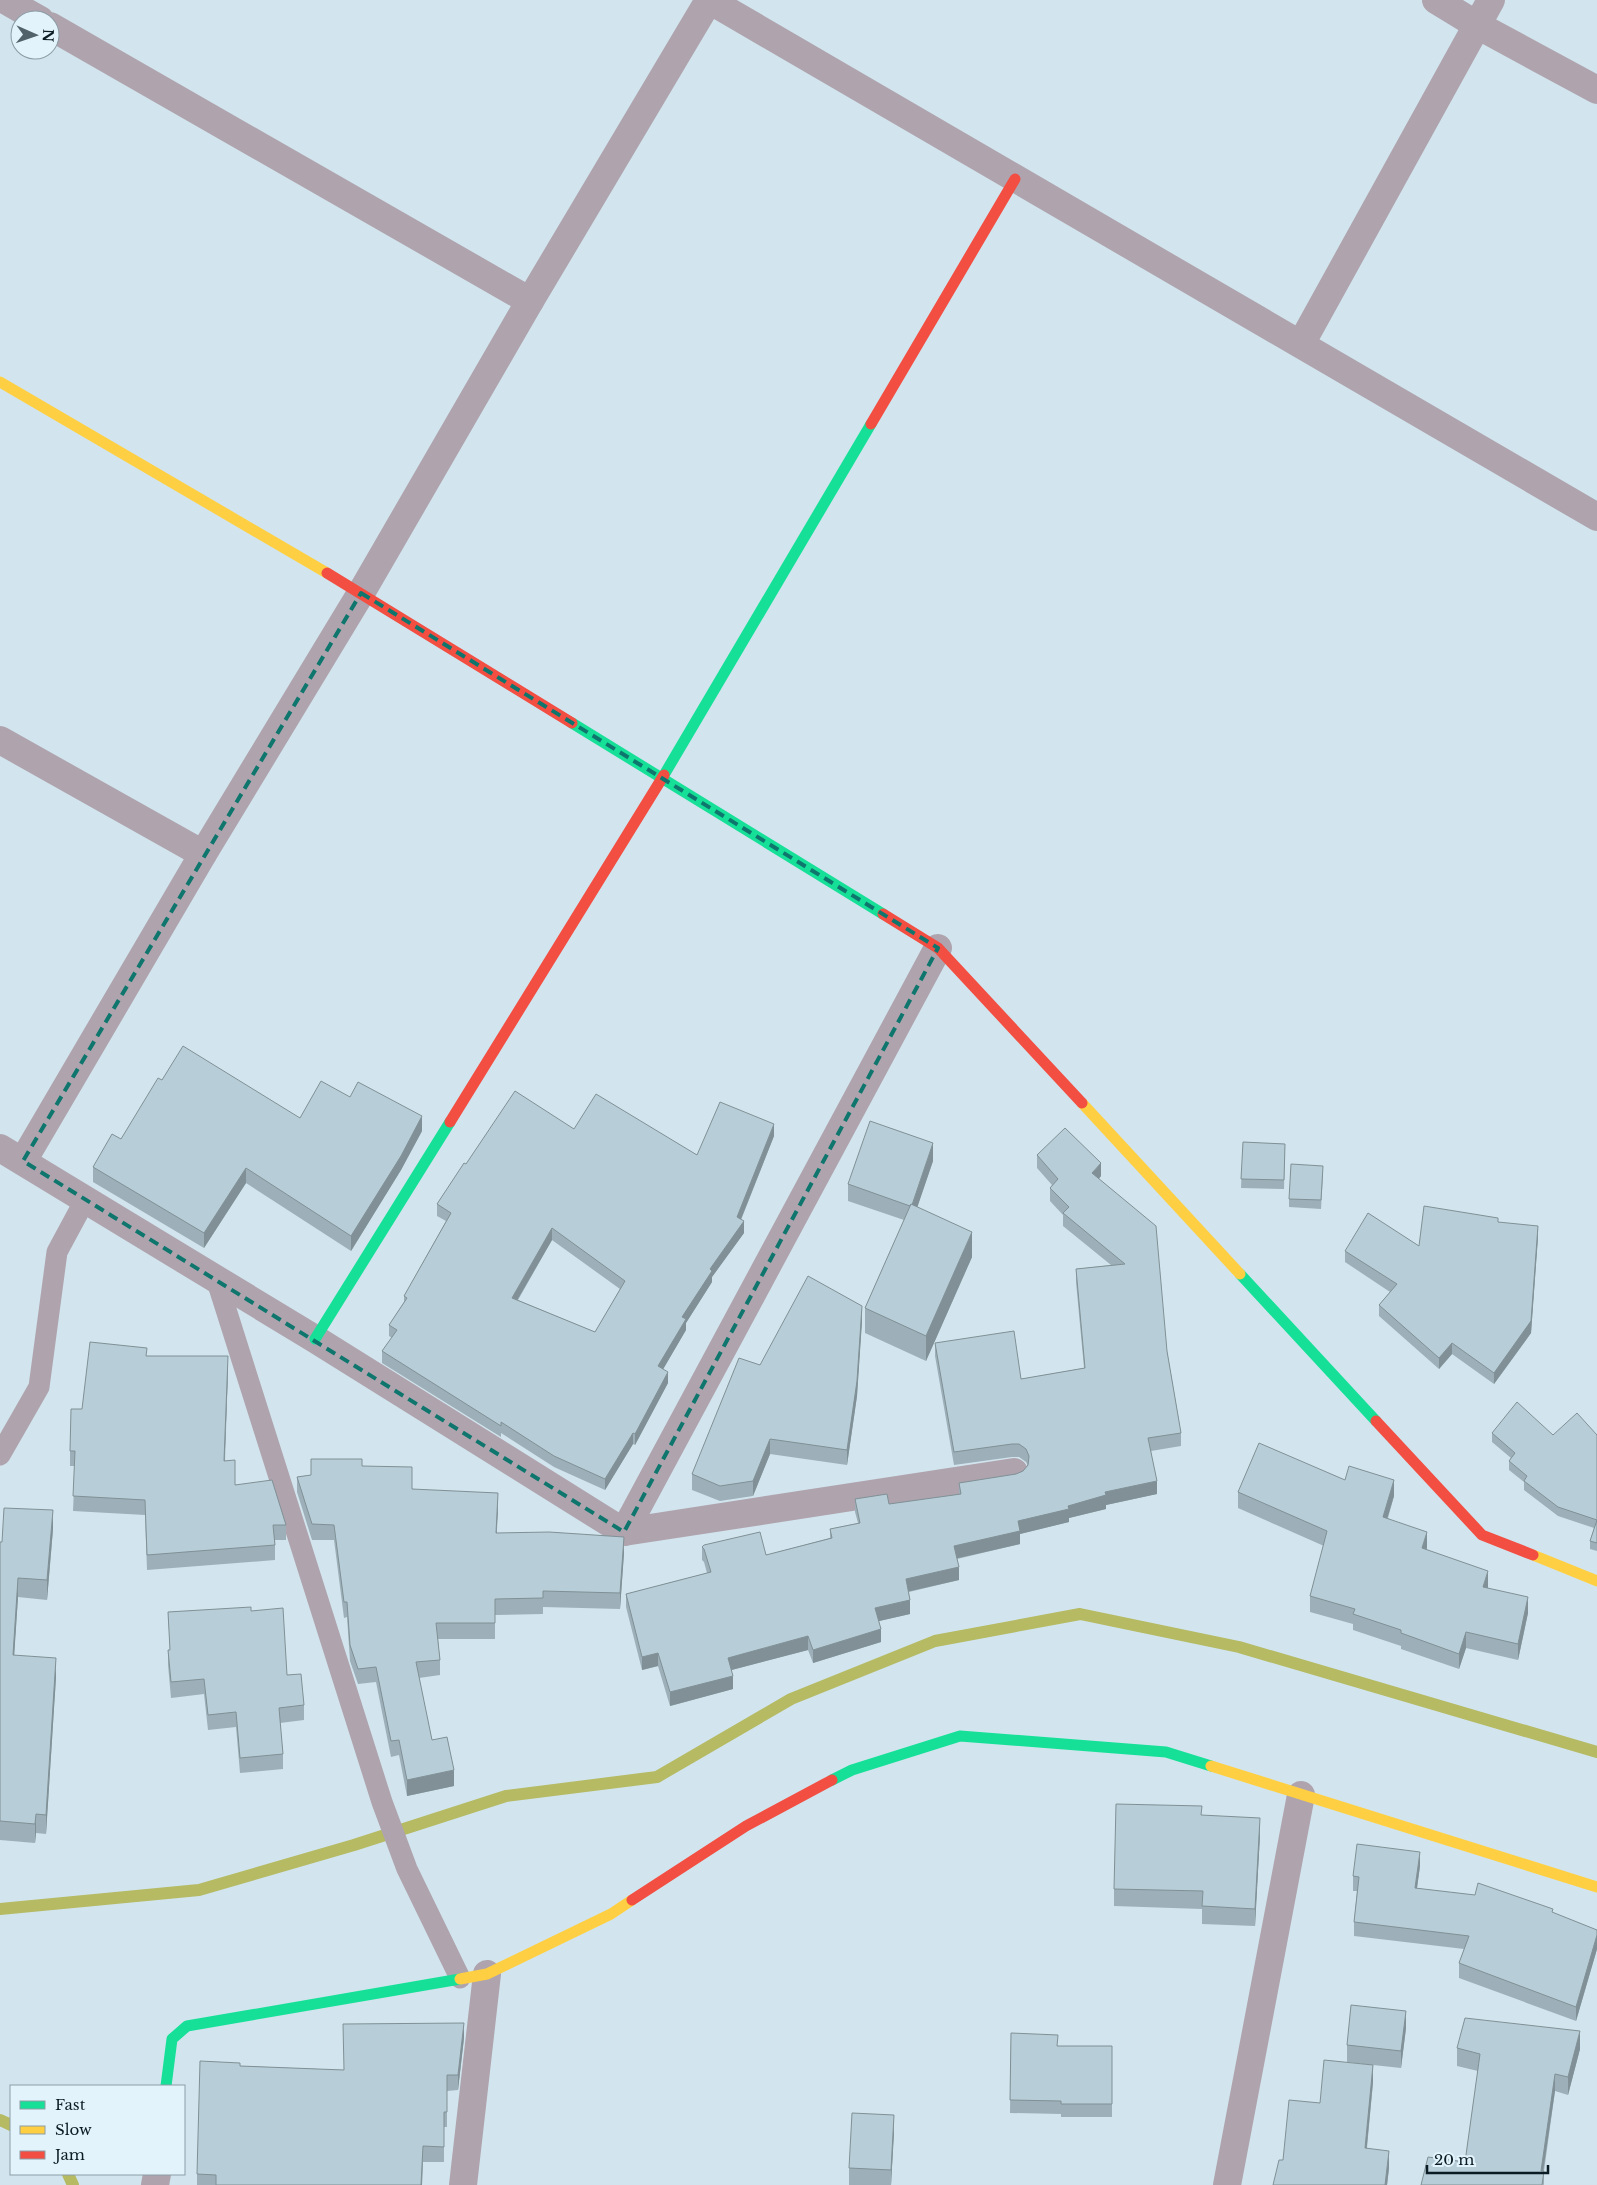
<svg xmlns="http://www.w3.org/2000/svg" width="1597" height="2185" viewBox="0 0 1597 2185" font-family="'Libre Baskerville',serif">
<rect width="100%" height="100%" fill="#d2e5ee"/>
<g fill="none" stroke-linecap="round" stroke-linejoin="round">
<g stroke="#b5ba63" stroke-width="12">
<polyline points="0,1909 199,1890 354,1845 506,1796 657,1777 791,1699 935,1641 1080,1614 1239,1647 1597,1752"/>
<polyline points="0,2120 11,2125"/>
<polyline points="68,2174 73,2185"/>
</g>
<g stroke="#afa4ae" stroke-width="21">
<polyline points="216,1278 382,1802 407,1869 460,1978"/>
<polyline points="0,1455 39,1387 57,1252 85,1200"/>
</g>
<g stroke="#afa4ae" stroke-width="28">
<polyline points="5,0 40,20"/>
<polyline points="709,0 1597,517"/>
<polyline points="1436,0 1477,25 1597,90"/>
<polyline points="50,26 530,301"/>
<polyline points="1301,344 1491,0"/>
<polyline points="0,740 203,854"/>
<polyline points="0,1148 315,1339 624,1532 1014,1472"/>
<polyline points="23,1161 203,854 361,593 530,301 709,0"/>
<polyline points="624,1532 938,948"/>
<polyline points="155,2185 157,2174"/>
<polyline points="463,2185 487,1974"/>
<polyline points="1227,2185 1301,1795"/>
</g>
<g stroke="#16e098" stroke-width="11">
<polyline points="572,723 883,914"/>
<polyline points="664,775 871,424"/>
<polyline points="1240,1274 1376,1421"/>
<polyline points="315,1339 450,1122"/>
<polyline points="832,1780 852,1770 960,1736 1166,1752 1211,1766"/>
<polyline points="166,2086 172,2039 187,2026 460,1979"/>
</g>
<g stroke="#ffcf43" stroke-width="11">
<polyline points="0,382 327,573"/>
<polyline points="1082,1103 1240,1274"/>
<polyline points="1533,1555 1597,1581"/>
<polyline points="1211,1766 1597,1887"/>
<polyline points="460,1979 487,1974 611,1914 632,1900"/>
</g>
<g stroke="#f24e42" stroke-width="11">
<polyline points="871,424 1015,179"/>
<polyline points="327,573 572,723"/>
<polyline points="883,914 938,948 1082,1103"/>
<polyline points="450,1122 664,775"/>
<polyline points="1376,1421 1482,1535 1533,1555"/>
<polyline points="632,1900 746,1826 832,1780"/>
</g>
</g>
<g fill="#9db0b9" fill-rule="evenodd">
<polygon points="162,1080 300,1118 350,1097 422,1131 401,1170 351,1251 246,1183 204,1248 93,1182 93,1167 121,1139"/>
<path d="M574,1129L697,1155L774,1136L741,1220L744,1233L712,1277V1282L686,1323V1330L663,1369L668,1383L635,1445L633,1444L605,1490L554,1467L501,1433V1437L382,1363V1351L392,1338L389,1336V1325L404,1302V1296L446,1221L437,1216V1204L466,1164ZM552,1240L620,1289L595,1332L518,1300Z"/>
<polygon points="1243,1142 1285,1144 1284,1189 1241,1188"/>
<polygon points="1037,1155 1101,1176 1099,1179 1167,1351 1181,1433 1181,1446 1151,1451 1157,1494 1106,1505 1106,1509 1069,1518 1069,1522 1020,1534 1020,1544 957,1559 959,1580 909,1592 910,1614 879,1621 881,1642 813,1663 808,1650 731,1670 733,1689 670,1706 658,1666 642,1670 626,1607 626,1594 707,1573 704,1562 702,1560 702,1547 766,1555 830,1538 830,1529 858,1523 855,1512 855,1499 889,1504 959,1494 959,1483 1016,1474 1023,1471 1028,1466 1026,1462 1019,1457 1012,1457 954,1465 935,1356 935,1343 1021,1379 1084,1368 1076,1282 1076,1269 1111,1265 1063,1226 1063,1215 1050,1201 1050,1188 1052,1185 1037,1168"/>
<polygon points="933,1161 917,1207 972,1257 926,1361 865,1333 865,1308 904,1220 848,1201 848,1184"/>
<polygon points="1323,1174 1321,1209 1289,1207 1289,1199"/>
<polygon points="1498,1222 1538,1237 1531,1333 1494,1384 1452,1354 1439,1369 1379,1316 1379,1305 1390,1292 1345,1262 1345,1251 1419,1246"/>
<polygon points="862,1321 857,1396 847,1465 770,1454 753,1496 720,1501 692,1490 692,1474 760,1365"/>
<polygon points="147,1356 228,1371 225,1461 235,1485 286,1525 286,1540 275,1540 275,1560 147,1570 145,1515 73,1511 75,1466 70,1466 70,1451 82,1409"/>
<polygon points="1492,1433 1597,1435 1597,1551 1590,1549 1590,1541 1594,1528 1558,1516 1524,1490 1524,1482 1509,1470 1509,1461 1511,1458 1492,1442"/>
<polygon points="362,1466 412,1489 498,1509 496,1533 624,1553 620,1609 543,1607 543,1614 495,1615 495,1639 438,1639 440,1660 440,1675 419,1678 432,1740 454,1786 407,1796 399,1755 391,1757 376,1682 358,1684 350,1661 347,1617 344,1618 334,1540 312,1540 297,1492 297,1477 311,1475"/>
<polygon points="1345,1480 1394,1496 1388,1518 1427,1548 1426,1549 1488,1587 1488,1588 1528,1613 1518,1660 1466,1648 1459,1669 1401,1649 1401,1646 1353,1630 1353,1624 1310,1612 1310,1596 1324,1546 1238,1508 1238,1492"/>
<polygon points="53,1529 47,1600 18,1597 14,1655 56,1677 46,1834 36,1833 35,1843 0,1840 0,1542 2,1542"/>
<polygon points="251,1611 304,1705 304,1720 280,1723 283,1754 283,1769 240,1773 236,1727 208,1730 204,1694 171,1698 168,1665 168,1650 170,1650 168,1612"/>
<polygon points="1260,1835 1255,1926 1202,1924 1202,1909 1114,1906 1114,1889"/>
<polygon points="1420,1866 1417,1888 1553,1913 1597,1930 1597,1949 1576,2021 1459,1978 1459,1963 1464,1949 1354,1936 1354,1922 1357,1891 1353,1891 1353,1876"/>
<polygon points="1406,2028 1401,2068 1373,2065 1373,2082 1367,2148 1389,2168 1387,2185 1273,2185 1283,2160 1320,2103 1372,2065 1347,2062 1347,2045"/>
<polygon points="1011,2033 1058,2046 1112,2046 1112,2117 1061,2117 1061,2114 1010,2113"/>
<polygon points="464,2038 458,2090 447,2091 447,2127 444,2127 444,2162 423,2162 422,2185 197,2185 197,2174 240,2066 344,2070"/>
<polygon points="1457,2048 1580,2049 1568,2095 1555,2091 1544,2171 1544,2185 1465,2162 1478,2071 1457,2066"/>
<polygon points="894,2132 891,2185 849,2185 849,2168"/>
</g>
<g fill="#809096">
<polygon points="422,1116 422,1131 401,1170 351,1251 351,1236"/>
<polygon points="774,1124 774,1136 737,1229 737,1217"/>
<polygon points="933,1143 933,1161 912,1223 912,1206"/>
<polygon points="1101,1163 1101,1176 1092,1186 1092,1173"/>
<polygon points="246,1168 246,1183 204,1248 204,1233"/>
<polygon points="744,1221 744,1233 712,1277 712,1282 686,1323 686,1330 658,1378 658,1366 682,1317 710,1269"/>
<polygon points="1538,1226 1538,1237 1531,1333 1494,1384 1494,1373"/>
<polygon points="552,1228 552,1240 512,1309 512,1298"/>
<polygon points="972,1232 972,1257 926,1361 926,1336"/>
<polygon points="862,1306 862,1321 857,1396 847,1465 847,1450"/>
<polygon points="1452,1343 1452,1354 1439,1369 1439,1358"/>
<polygon points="228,1356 228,1371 224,1476 224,1461"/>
<polygon points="668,1372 668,1383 635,1445 635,1434"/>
<polygon points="633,1433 633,1444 605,1490 605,1479"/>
<polygon points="770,1439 770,1454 753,1496 753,1481"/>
<polygon points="1394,1480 1394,1496 1383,1532 1383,1517"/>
<polygon points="1157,1481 1157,1494 1106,1505 1106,1509 1069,1518 1069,1522 1020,1534 1020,1544 954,1559 954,1546 1018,1521 1105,1492"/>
<polygon points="498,1493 498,1509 496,1549 496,1533"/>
<polygon points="53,1510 53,1529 47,1600 47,1580"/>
<polygon points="1427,1532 1427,1548 1422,1564 1422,1548"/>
<polygon points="624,1537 624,1553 620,1609 620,1593"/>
<polygon points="959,1567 959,1580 906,1592 906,1579"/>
<polygon points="1488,1571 1488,1587 1483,1602 1483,1587"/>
<polygon points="18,1578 18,1597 13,1674 13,1655"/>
<polygon points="1528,1597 1528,1613 1518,1660 1518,1644"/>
<polygon points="910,1600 910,1614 875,1622 875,1608"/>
<polygon points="881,1629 881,1642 813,1663 813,1650"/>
<polygon points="1466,1632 1466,1648 1459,1669 1459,1654"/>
<polygon points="808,1636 808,1650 728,1671 728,1658"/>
<polygon points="658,1653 658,1666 642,1670 642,1657"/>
<polygon points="56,1658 56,1677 46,1834 46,1815"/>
<polygon points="733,1676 733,1689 670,1706 670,1692"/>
<polygon points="454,1770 454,1786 407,1796 407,1780"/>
<polygon points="36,1814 36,1833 35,1843 35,1824"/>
<polygon points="1260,1818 1260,1835 1255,1926 1255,1909"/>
<polygon points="1420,1852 1420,1866 1415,1902 1415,1888"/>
<polygon points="1597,1935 1597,1949 1576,2021 1576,2007"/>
<polygon points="1406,2011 1406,2028 1401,2068 1401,2051"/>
<polygon points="464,2023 464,2038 458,2090 458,2075"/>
<polygon points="1580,2031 1580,2049 1568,2095 1568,2077"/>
<polygon points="1373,2065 1373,2082 1365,2165 1365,2148"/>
<polygon points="1555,2074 1555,2091 1541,2185 1541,2171"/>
<polygon points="894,2115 894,2132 891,2185 891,2170"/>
<polygon points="423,2146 422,2185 421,2185"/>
<polygon points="1389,2151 1389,2168 1387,2185 1385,2185"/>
</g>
<g fill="#b7cdd7" stroke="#809096" fill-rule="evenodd">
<polygon points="183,1046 300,1118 321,1081 350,1097 358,1082 422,1116 401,1156 351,1236 246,1168 204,1233 93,1167 112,1134 121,1139 158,1078 162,1080"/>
<path d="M515,1091L574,1129L596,1094L697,1155L720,1102L774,1124L737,1217L744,1221L710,1269L712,1271L682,1317L686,1319L658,1366L668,1372L635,1434L633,1433L605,1479L554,1456L501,1422V1426L382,1351L397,1330L389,1325L407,1298L404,1296L451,1213L437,1204L464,1163L466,1164ZM552,1228L625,1281L595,1332L512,1298Z"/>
<polygon points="870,1121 933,1143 912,1205 911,1204 910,1206 848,1184"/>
<polygon points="1065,1128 1101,1163 1092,1173 1156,1226 1167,1351 1181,1433 1148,1438 1157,1481 1105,1492 1106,1495 1068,1506 1069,1509 1018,1521 1020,1531 954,1546 959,1567 906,1579 910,1600 875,1608 881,1629 813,1650 808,1636 728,1658 733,1676 670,1692 658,1653 642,1657 626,1594 711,1572 704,1549 702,1547 704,1545 760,1532 766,1555 832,1538 830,1529 860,1523 855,1499 887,1494 889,1504 961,1494 959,1483 1016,1474 1023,1471 1028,1465 1029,1456 1026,1449 1019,1444 1012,1444 954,1452 935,1343 1014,1331 1021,1379 1085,1368 1076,1269 1125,1264 1063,1213 1069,1207 1050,1188 1058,1179 1037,1155"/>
<polygon points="1243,1142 1285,1144 1284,1180 1241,1179"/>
<polygon points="1291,1164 1323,1166 1321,1200 1289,1199"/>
<polygon points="911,1204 972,1232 926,1336 865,1308"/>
<polygon points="1424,1206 1498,1218 1498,1222 1538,1226 1531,1321 1494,1373 1452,1343 1439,1358 1379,1305 1397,1284 1345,1251 1368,1213 1419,1246"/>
<polygon points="808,1276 862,1306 857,1381 847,1450 770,1439 753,1481 720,1486 692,1474 739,1358 760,1365"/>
<polygon points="90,1342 147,1348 146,1356 228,1356 224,1461 235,1460 235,1485 272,1480 286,1525 273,1525 275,1545 147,1555 145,1500 73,1496 75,1451 70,1451 71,1409 82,1409"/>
<polygon points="1517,1402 1553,1435 1577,1413 1597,1435 1597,1543 1590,1541 1597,1520 1558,1507 1524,1481 1527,1476 1509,1461 1515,1453 1492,1433"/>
<polygon points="1259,1443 1345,1480 1349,1466 1394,1480 1383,1517 1427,1532 1422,1548 1488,1571 1483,1587 1528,1597 1518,1644 1466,1632 1459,1654 1401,1633 1401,1630 1353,1614 1355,1609 1310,1596 1327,1531 1238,1492"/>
<polygon points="311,1459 362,1459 362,1466 412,1467 412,1489 498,1493 496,1533 549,1532 624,1537 620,1593 543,1591 543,1598 495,1599 495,1623 436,1623 440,1660 416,1662 432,1740 447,1737 454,1770 407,1780 399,1740 391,1741 376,1667 358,1669 350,1645 347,1602 344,1602 334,1525 312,1524 297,1477 311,1475"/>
<polygon points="4,1508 53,1510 47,1580 18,1578 13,1655 56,1658 46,1815 36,1814 35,1824 0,1821 0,1542 2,1542"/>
<polygon points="251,1607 251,1611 283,1608 287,1675 301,1674 304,1705 279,1708 283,1754 240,1758 236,1712 208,1715 204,1679 171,1682 168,1650 170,1650 168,1612"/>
<polygon points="1116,1804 1202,1806 1201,1815 1260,1818 1255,1909 1202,1906 1203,1891 1114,1889"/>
<polygon points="1357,1844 1420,1852 1415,1888 1475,1895 1478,1883 1553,1909 1552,1912 1597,1930 1597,1935 1576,2007 1459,1963 1469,1936 1354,1922 1359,1877 1353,1876"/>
<polygon points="1351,2005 1406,2011 1401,2051 1347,2045"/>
<polygon points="1465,2018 1580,2031 1568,2077 1555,2074 1541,2171 1544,2171 1542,2185 1421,2185 1428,2157 1465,2162 1480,2054 1457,2048"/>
<polygon points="464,2023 458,2075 447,2075 447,2112 444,2112 444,2147 423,2146 421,2185 216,2185 216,2175 197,2174 200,2061 240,2063 240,2066 344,2070 343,2024"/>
<polygon points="1011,2033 1058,2035 1057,2046 1112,2046 1112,2104 1061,2104 1061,2101 1010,2100"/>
<polygon points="1324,2060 1373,2065 1365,2148 1389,2151 1385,2185 1273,2185 1279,2160 1283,2160 1289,2100 1320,2103"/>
<polygon points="852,2113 894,2115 891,2170 849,2168"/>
</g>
<path fill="none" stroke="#0f766e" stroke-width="4" stroke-dasharray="10 6" stroke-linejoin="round" d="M361,593L938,948L624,1532L23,1161Z"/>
<rect x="10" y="2085" width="175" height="90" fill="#e2f3fc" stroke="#8c9da6"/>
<rect x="20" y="2101" width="25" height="8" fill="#16e098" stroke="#8c9da6"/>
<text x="55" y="2110" font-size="15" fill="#0b1c24">Fast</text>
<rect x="20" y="2126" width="25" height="8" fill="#ffcf43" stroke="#8c9da6"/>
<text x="55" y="2135" font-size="15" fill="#0b1c24">Slow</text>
<rect x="20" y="2151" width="25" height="8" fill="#f24e42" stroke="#8c9da6"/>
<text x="55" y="2160" font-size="15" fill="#0b1c24">Jam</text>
<g transform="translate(35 35) rotate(92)"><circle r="24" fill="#e2f3fc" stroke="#8c9da6"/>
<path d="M0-4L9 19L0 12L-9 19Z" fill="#51626b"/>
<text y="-8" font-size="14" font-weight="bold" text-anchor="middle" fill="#0b1c24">N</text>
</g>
<path d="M1427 2165v8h121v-8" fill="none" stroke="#0b1c24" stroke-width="2.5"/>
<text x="1434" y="2165" font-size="15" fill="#0b1c24" stroke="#e2f3fc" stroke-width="4" paint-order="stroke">20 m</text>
</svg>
